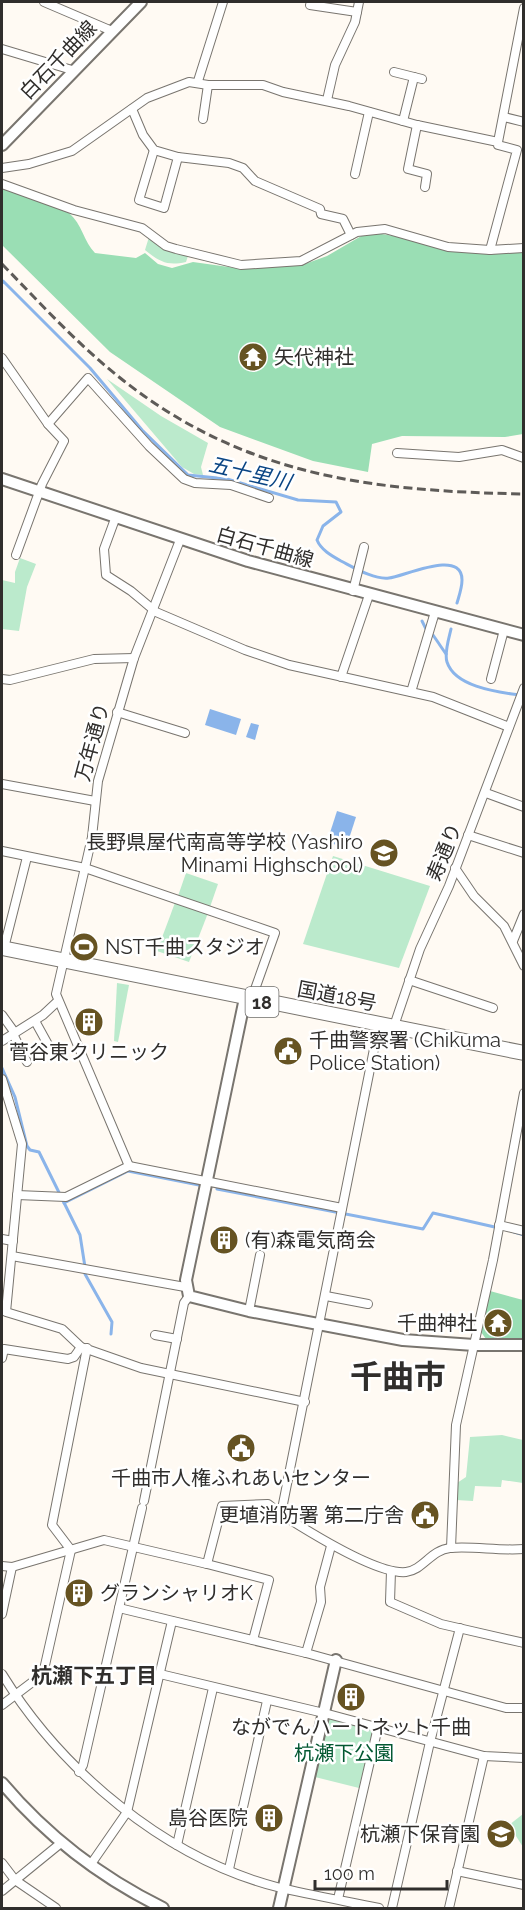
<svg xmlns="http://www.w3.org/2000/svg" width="525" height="1910" viewBox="0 0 525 1910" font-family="Raleway,'Noto Sans JP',sans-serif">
<rect width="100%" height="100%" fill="#fffaf3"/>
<g fill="#bbeacc">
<path d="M149,237L165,249L188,256L186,262C167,266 160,262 145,250Z"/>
<polygon points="107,379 161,416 208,443 201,467 203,475 194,474 182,467"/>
<polygon points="20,558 36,564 27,587 19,631 2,629 2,580 15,583 15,572"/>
<polygon points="333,856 430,886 399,968 303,944"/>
<polygon points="186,873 218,884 210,907 178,896"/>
<polygon points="176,900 208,913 189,962 157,951"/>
<polygon points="117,983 129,985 118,1042 114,1041"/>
<polygon points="502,1435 523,1440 523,1483 502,1480 501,1487 475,1486 473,1501 456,1500 457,1483 466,1477 470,1437"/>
<polygon points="329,1718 373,1729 359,1788 315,1777"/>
<polygon points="523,1814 523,1847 509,1825"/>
</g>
<g fill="#9adeb4">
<path d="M2,188C16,193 59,204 69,213C82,224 84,242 95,253L136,258L145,253L158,264L172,268L193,262L243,269L305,264L327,256L363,235L376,233L491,253L523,252V434L505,437L402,436L372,444L368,472L313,461L220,427L110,352L2,245Z"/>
<polygon points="490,1291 523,1300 523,1339 486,1339 481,1332"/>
</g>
<g fill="#8ab4ea">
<polygon points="210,709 241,719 236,735 205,725"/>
<polygon points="251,723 259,725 255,740 246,737"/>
<polygon points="337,811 356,817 346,848 327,842"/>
</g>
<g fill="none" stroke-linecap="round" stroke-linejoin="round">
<g stroke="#8ab4ea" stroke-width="3">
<path d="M2,283L3,281L90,368L142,430L188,475L227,479L298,500L336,502L341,512L323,526L317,540C321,550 332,556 341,561C353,567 374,580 389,578C403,577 462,548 462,580C462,588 459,596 457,603"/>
<polyline points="422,621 426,629"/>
<path d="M451,629C449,638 444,653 447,662C455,687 498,692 519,695"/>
<polyline points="433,635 446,654"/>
<polyline points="2,1068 15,1097 27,1146 30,1150 39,1152 80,1235 85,1267"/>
<polyline points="217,1189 423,1229 433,1213 499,1228"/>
<polyline points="64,1203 128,1171 199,1185"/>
<polyline points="514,1232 524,1235"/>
<polyline points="85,1274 112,1322 111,1334"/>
</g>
<g stroke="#79756f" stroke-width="10">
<g id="minor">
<polyline points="44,2 112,31"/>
<polyline points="310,5 357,12"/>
<polyline points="2,49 72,70"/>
<polyline points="394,72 422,79"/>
<polyline points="198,81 223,2"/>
<polyline points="327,100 335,65 355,22 359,2"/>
<polyline points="132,109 143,135 154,150 178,157 229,163 243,168 255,181 320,209 321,214 343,219 351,235"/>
<polyline points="504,117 524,122"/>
<polyline points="203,119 208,85"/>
<polyline points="403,121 414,77"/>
<polyline points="417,125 408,169 427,174 425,187"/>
<polyline points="498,142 524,8"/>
<polyline points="154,150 139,200 164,208 178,157"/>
<polyline points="2,168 29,164 72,151 147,98 189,82 208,85 263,85 283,92 349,106 417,125 498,142 498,145 517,150 490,250"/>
<polyline points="355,174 369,112"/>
<polyline points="2,184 74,210 142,228 166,246 176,249 241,265 301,261 357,232 385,229 448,247 490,250 524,248"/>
<polyline points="2,358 48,424 64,441 42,484 16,555"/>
<polyline points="48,424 88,378 149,446 184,479 195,483 231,485 269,498"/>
<polyline points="397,453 459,457 502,450 524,458"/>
<polyline points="115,519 104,549 106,575 131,591 156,612 245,650 289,665 433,697 509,727"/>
<polyline points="353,591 364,547"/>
<polyline points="341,677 369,595"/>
<polyline points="2,679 10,680 94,659 134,658"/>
<polyline points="491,679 504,630"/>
<polyline points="411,692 435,612"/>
<polyline points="117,712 185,733"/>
<polyline points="2,784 95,801"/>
<polyline points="486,793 524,807"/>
<polyline points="468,835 524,853"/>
<polyline points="2,851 85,868 275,933 254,992 246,997"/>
<polyline points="455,868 474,896 504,926 524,966"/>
<polyline points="513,941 524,914"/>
<polyline points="4,948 27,857"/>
<polyline points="409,980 493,1008"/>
<polyline points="2,1015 15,1033"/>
<polyline points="35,1021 51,1050"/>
<path d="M379,1024L281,1514C306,1530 377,1575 406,1572C423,1570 431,1550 450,1548C474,1546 499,1551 524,1549"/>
<polyline points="394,1026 420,949 449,886 524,688"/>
<polyline points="13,1034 27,1062"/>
<polyline points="2,1041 43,1015 58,1001"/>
<polyline points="2,1079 22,1144 6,1312 62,1329 81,1347 141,1368 305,1402"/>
<polyline points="129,1166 56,994 92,837 98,781 134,658 180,540"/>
<polyline points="17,1195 66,1197 129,1166 342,1208"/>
<polyline points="499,1225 524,1231"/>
<polyline points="2,1239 13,1241"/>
<polyline points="12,1256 185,1287"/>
<polyline points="326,1296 368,1304"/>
<polyline points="249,1311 260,1255"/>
<polyline points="155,1335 177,1339"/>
<polyline points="2,1358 4,1349 68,1359 74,1357 81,1347"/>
<polyline points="144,1501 184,1303 189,1296"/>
<polyline points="331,1546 320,1587 321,1602 306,1653 506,1708 524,1708"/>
<polyline points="451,1548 456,1425 493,1260 524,1093"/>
<polyline points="2,1566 12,1567 104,1540 207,1564"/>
<polyline points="391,1571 390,1602 441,1624 524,1643"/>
<polyline points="119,1608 306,1653"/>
<polyline points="2,1614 12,1567"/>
<polyline points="253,1640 269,1580 207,1564 222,1506 268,1504 281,1514"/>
<path d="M2,1674C62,1771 165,1858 277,1887C310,1895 345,1901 379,1908"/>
<polyline points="160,1674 328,1714 484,1756 524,1758"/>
<polyline points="2,1705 43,1674 71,1550 52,1525 87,1348"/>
<polyline points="79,1772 83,1765 142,1508"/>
<polyline points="177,1845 213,1688"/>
<polyline points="2,1863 15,1880 56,1908"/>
<polyline points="91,1864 127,1812 172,1621"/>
<polyline points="229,1869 267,1701"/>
<polyline points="457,1871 524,1885"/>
<polyline points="2,1891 61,1843"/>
<polyline points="338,1899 378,1727"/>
<polyline points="392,1908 430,1742 460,1628"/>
<polyline points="449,1908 484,1756"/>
</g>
</g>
<g stroke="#79756f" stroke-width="14">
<g id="tertiary">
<polyline points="245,998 186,1280 189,1296 249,1311 403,1340 474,1345 524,1345"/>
<path d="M2,1783C46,1835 102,1878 163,1908"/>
<polyline points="279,1908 336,1660"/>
</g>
</g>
<g stroke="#79756f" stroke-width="14">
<g id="secondary">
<polyline points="2,145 141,2"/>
<polyline points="2,479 248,561 524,635"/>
</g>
</g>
<g stroke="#79756f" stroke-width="16">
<polyline id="trunk" points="2,948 524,1053"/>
</g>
<use href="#minor" stroke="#fff" stroke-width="8"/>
<use href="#tertiary" stroke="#fff" stroke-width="10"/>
<use href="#secondary" stroke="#fff" stroke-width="10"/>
<use href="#trunk" stroke="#fff" stroke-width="14"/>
<path stroke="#5e5b58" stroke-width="3" stroke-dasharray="9 4.5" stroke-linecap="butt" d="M2,264C41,304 79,346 124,381C247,477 373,491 524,494"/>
</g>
<defs>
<g id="temple-disc" transform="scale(1.5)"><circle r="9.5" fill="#665322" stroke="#fff"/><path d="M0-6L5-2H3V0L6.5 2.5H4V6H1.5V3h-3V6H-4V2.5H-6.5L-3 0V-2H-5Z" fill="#fff"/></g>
<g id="school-disc" transform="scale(1.5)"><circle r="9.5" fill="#665322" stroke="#fff"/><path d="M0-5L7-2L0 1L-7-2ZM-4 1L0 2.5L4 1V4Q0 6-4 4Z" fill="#fff"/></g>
<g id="stadium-disc" transform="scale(1.5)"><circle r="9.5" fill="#665322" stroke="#fff"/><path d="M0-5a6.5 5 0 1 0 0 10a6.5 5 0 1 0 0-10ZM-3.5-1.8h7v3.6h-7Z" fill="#fff"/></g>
<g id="building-disc" transform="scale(1.5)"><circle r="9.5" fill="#665322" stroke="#fff"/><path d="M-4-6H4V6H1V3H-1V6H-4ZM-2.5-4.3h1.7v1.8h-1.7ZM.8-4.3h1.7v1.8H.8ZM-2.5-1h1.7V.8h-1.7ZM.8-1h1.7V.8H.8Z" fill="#fff"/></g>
<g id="civic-disc" transform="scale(1.5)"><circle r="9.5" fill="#665322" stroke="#fff"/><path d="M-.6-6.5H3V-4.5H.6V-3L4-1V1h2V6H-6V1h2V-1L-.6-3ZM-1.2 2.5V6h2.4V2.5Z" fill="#fff"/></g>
</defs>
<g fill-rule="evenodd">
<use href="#temple-disc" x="253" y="357"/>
<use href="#school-disc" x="384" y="853"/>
<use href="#stadium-disc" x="84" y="947"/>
<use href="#building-disc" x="89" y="1022"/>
<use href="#civic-disc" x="288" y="1051"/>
<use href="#building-disc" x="224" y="1240"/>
<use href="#temple-disc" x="498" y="1323"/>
<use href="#civic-disc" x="241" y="1448"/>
<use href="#civic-disc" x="425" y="1515"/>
<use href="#building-disc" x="79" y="1593"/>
<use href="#building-disc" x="351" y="1697"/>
<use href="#building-disc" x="269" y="1818"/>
<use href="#school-disc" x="501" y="1834"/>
</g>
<g text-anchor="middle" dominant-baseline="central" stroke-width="5" stroke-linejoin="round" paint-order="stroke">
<rect fill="#fff" stroke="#6e6d6b" stroke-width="1.5" x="245.5" y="987" width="33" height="30" rx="4.5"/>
<g font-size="18" font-weight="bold" fill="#302e2c">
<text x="262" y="1002">18</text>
</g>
<g font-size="20" fill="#302e2c" stroke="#fff">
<text transform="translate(58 60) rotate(-46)">白石千曲線</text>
<text transform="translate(265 547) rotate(16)">白石千曲線</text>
<text transform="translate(92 742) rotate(-75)">万年通り</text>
<text transform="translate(444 852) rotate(-68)">寿通り</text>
<text transform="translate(337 996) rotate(11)">国道18号</text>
</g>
<g font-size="20" fill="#302e2c" stroke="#fff" text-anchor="start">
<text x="274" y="357">矢代神社</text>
<text x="363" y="842" text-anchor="end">長野県屋代南高等学校 (Yashiro<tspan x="363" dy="23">Minami Highschool)</tspan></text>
<text x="105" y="947">NST千曲スタジオ</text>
<text x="309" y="1040">千曲警察署 (Chikuma<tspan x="309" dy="23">Police Station)</tspan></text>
<text x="89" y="1052" text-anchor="middle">菅谷東クリニック</text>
<text x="245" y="1240">(有)森電気商会</text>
<text x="477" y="1323" text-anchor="end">千曲神社</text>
<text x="241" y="1478" text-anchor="middle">千曲市人権ふれあいセンター</text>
<text x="404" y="1515" text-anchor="end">更埴消防署 第二庁舎</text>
<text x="100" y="1593">グランシャリオK</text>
<text x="351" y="1727" text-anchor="middle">ながでんハートネット千曲</text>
<text x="248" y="1818" text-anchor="end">島谷医院</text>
<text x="480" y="1834" text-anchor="end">杭瀬下保育園</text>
</g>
<g font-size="20" fill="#035832" stroke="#fff">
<text x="344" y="1753">杭瀬下公園</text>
</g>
<g font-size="21" font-style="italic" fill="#0a4584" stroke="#fff">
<text transform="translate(250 473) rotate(13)">五十里川</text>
</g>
<g font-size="21" font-weight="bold" fill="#302e2c" stroke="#fff">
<text x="94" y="1675">杭瀬下五丁目</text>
</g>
<g font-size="32" font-weight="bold" fill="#302e2c" stroke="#fff">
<text x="398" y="1376">千曲市</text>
</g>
</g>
<rect width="525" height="1910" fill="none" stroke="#302e2c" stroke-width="6"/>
<path d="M315 1880v9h132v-9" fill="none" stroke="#302e2c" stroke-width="3"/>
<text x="324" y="1880" font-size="18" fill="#302e2c" stroke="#ffffff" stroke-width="4.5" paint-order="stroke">100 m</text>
</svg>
